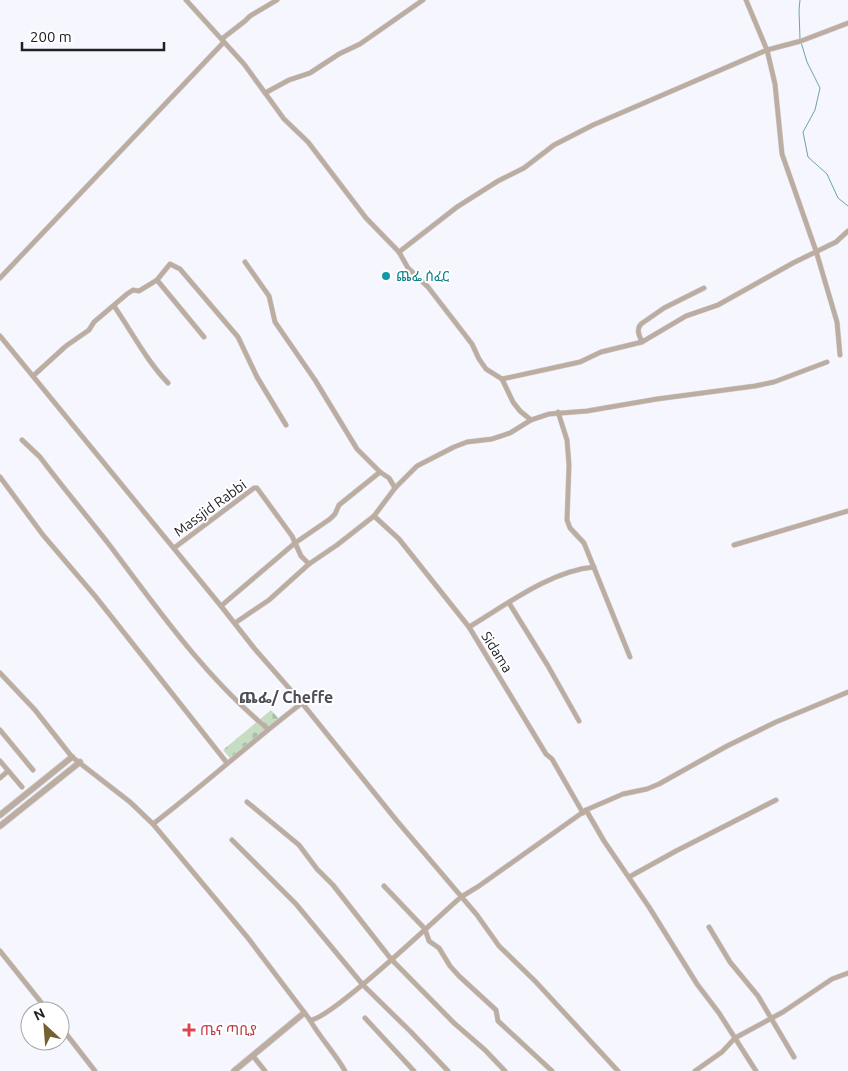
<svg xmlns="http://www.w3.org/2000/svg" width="848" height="1071" viewBox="0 0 848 1071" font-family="Ubuntu,'Noto Sans Ethiopic',sans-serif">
<defs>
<pattern id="cemetery-stones" width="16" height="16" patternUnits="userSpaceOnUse" patternTransform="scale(1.25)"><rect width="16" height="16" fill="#c6ddc4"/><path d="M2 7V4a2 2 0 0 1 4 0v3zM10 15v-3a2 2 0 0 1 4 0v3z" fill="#aabda8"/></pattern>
</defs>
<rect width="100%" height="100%" fill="#f6f7fe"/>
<polygon fill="url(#cemetery-stones)" points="271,710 279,719 230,758 223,750"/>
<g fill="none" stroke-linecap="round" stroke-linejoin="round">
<polyline stroke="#6da2a8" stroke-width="1" points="800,0 799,10 800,39 807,62 820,88 815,110 803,132 808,157 827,174 838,198 848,206"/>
<g stroke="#cfd0d7" stroke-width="5.5">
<g id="minor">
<polyline points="186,0 244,64 284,119 308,142 366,218 399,252 408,268 428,287 472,344 479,359 486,369 502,379 513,402 520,411 531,420"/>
<polyline points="746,0 767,50 775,84 782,154 816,251 837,322 840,355"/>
<polyline points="265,93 289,80 310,73 339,54 360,44 423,0"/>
<polyline points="399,252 457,207 498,181 524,168 554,145 593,125 767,50 801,41 848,23"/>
<polyline points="245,262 269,296 275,322 315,380 357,449 380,472 389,478 395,488"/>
<polyline points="0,278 223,43 223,38 245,21 250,16 277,0"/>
<polyline points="157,280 170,264 180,269 238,337 257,377 286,425"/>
<path d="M114,306C132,332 146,360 168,383"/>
<polyline points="0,336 221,606 254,648 302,703 397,821 477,915 499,946 535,981 618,1071"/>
<path d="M642,342C639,335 636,330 641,324L664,308L704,288"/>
<polyline points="33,376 66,346 89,330 94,322 127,294 133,290 139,291 157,280 204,337"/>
<polyline points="502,379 580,362 601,352 642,342 686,316 718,305 793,263 836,242 848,231"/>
<polyline points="558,412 567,440 569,465 567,520 570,528 584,543 630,657"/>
<path d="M22,440L40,457C63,488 88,517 111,547C159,611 206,678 268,729"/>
<polyline points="0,477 43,535 95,596 227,763"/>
<polyline points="374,516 399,539 469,627 546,754 552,759 583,813"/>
<polyline points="734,545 848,511"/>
<polyline points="174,548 254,488 257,488 292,536 301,556 309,564"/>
<polyline points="509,603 548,666 579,721"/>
<polyline points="221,606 295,543 330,519 335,514 339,505 380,472"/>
<polyline points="235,623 269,600 309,564 337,545 374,516 395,488 417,466 454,447 467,442 492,439 510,433 531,420 549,414 587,411 657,399 755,386 774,382 827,362"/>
<path d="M469,627C506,605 550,571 594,567"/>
<path d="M0,673L35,710L72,757L130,802L153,824L248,938L310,1020C329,1021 439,916 461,897L479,886L586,810L623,794L647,789L659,784L727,746L776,722L848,692"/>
<polyline points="0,730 33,770"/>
<polyline points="0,761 22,787"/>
<polyline points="0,778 8,771"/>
<polyline points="247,802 299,845 317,869 333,885 391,959 454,1023 485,1050 505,1071"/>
<polyline points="586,810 604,841 649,907 697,984 719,1013 756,1071"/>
<path d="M153,824C204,785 251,742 302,703"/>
<polyline points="232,840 296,904 363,985 410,1031 448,1071"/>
<polyline points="629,877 676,851 776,800"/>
<polyline points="384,886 425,929 429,941 439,948 450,966 459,976 496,1010 498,1021 552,1071"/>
<polyline points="709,927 730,962 758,996 794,1057"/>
<polyline points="0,951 48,1011"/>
<polyline points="365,1018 414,1071"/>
<path d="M310,1020C320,1038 335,1053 345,1071"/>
<polyline points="60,1026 95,1071"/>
<polyline points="253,1056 265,1071"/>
<polyline points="695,1071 722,1052 735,1038 783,1012 832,979 848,973"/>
</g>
</g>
<g stroke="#cfd0d7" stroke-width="7">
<g id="tertiary">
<polyline points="0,815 72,757"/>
<polyline points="0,826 80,762"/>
<polyline points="234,1071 304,1013"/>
</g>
</g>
<use href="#minor" stroke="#bcada0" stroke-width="4.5"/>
<use href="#tertiary" stroke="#bcada0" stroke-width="5.5"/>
</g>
<circle fill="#0f9aa8" stroke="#fff" stroke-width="2" cx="386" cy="276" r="5"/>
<path fill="#e0444e" stroke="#fff" stroke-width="2" d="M186.5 1022.5h5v5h5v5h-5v5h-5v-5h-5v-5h5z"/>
<g text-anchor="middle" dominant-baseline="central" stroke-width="4" stroke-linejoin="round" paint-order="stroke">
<g font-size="14" fill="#0d838f" stroke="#fff" text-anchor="start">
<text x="396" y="276">ጨፌ ሰፈር</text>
</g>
<g font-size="14" fill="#202024" stroke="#fff">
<text transform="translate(210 508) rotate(-36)">Massjid Rabbi</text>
<text transform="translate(497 652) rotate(58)">Sidama</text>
</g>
<g font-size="14" fill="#be3a42" stroke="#fff" text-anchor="start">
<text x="200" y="1030">ጤና ጣቢያ</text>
</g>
<g font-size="16" font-weight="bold" fill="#4b4c55" stroke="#fff">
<text x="286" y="697">ጨፌ/ Cheffe</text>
</g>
</g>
<g transform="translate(45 1026) rotate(334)"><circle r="24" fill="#ffffff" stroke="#a6a6a7"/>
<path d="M0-4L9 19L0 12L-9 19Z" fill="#74612f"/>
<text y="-8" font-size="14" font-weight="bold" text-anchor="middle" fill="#202024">N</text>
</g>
<path d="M22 42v8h142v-8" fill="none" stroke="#202024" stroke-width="2.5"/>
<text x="30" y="42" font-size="15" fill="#202024" stroke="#ffffff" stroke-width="4" paint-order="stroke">200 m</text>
</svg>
